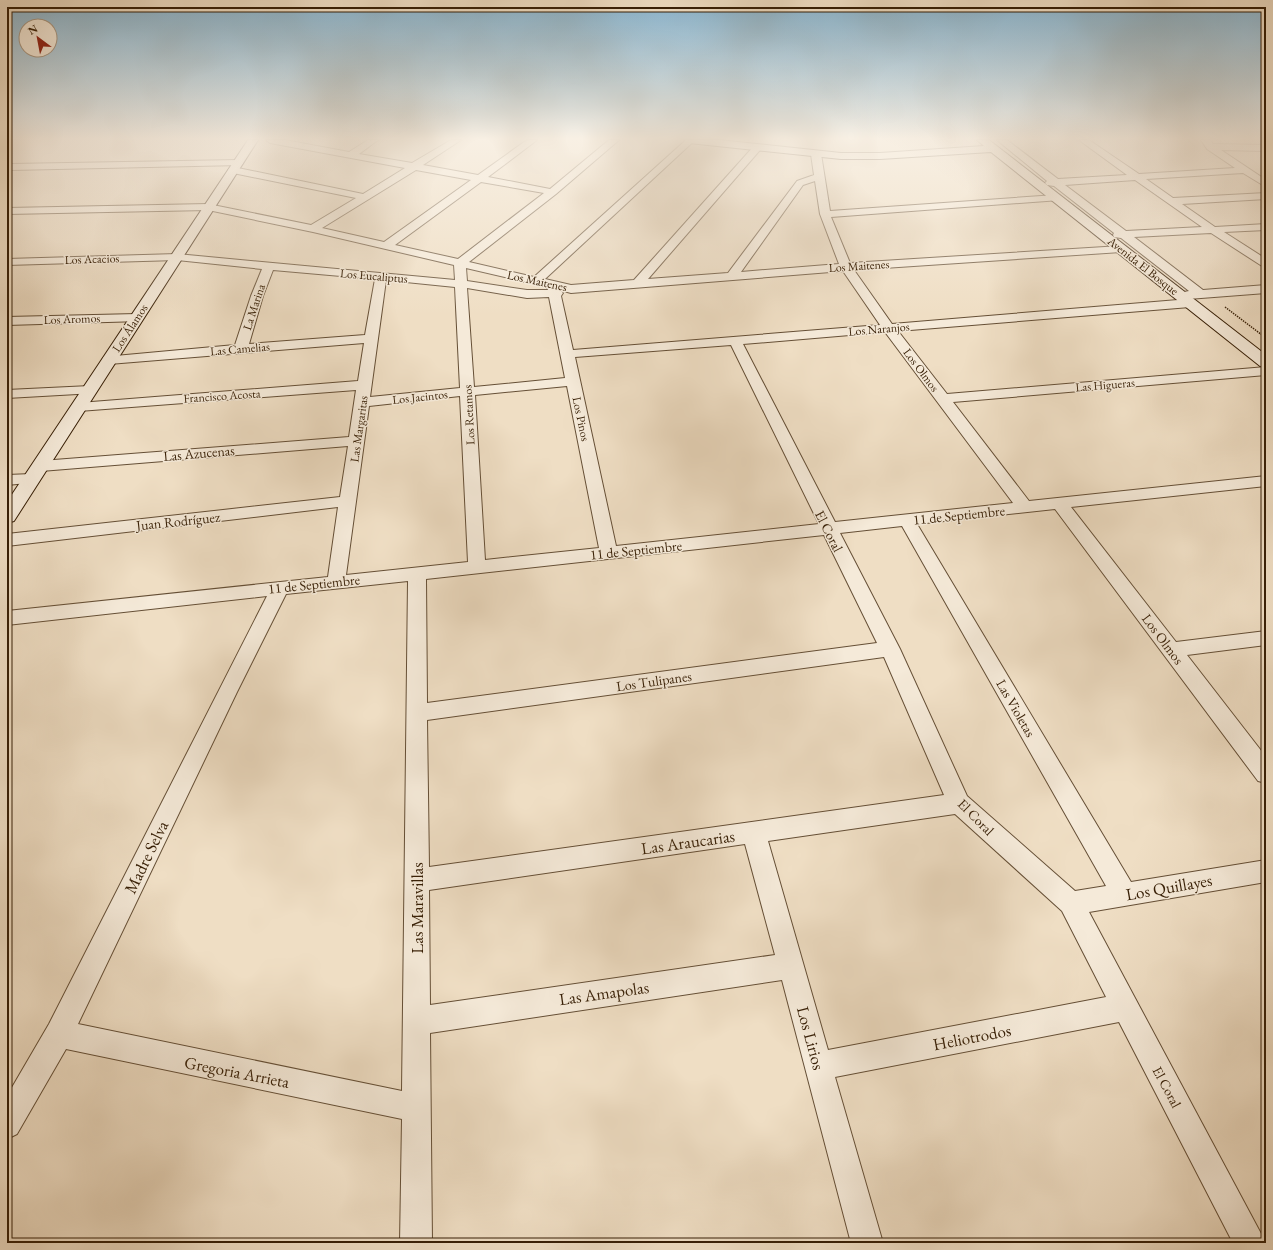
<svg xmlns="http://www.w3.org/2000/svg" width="1273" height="1250" font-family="'EB Garamond',serif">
<rect width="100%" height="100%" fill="#efdec4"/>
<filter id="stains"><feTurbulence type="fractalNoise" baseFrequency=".005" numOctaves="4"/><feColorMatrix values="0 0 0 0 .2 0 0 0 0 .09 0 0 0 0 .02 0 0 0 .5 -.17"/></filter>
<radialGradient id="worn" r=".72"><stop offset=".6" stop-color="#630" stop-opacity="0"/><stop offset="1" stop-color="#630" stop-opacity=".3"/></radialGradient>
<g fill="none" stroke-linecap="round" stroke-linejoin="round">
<defs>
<path id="street" d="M 266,140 L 285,140 L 349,152 L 368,140 L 378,140 L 359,154 L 412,163 L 451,140 L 461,140 L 423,165 L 478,175 L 527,140 L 537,140 L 488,177 L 550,189 L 609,140 L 619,140 L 556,194 L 469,262 L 534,277 L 686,140 L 695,140 L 545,279 L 571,285 L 634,280 L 754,146 L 757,145 L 762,148 L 760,150 L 648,279 L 728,273 L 797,181 L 814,175 L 811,154 L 816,151 L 821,154 L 830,211 L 1056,195 L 1060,196 L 1061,198 L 1060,200 L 831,217 L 850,263 L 1121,246 L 1127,249 L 1121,252 L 854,270 L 892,324 L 1190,299 L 1194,300 L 1196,303 L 1194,306 L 1190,307 L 898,331 L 947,394 L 1266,367 L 1266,375 L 953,402 L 1029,501 L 1266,476 L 1266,486 L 1071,507 L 1176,642 L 1266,631 L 1266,645 L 1187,655 L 1266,757 L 1266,783 L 1258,781 L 1055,509 L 917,524 L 1131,882 L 1266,860 L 1266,882 L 1089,912 L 1266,1243 L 1233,1243 L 1119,1022 L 835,1077 L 883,1243 L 851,1243 L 782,980 L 430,1033 L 432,1243 L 400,1243 L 402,1119 L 66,1049 L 17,1134 L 7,1139 L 7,1096 L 49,1024 L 267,596 L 7,625 L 7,611 L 328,577 L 338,507 L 7,546 L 7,534 L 340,497 L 348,446 L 41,471 L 35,469 L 33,466 L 35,463 L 41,461 L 349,437 L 356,390 L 79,411 L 74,410 L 72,407 L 74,404 L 79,403 L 358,381 L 364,343 L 109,364 L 104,363 L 102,360 L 104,357 L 235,345 L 251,296 L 262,269 L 177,260 L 7,265 L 7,259 L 177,254 L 455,280 L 454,265 L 313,232 L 208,210 L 7,214 L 7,208 L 208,204 L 311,225 L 356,198 L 233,173 L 228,170 L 233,167 L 363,194 L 405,168 L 270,143 ZM 416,170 L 471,180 L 384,242 L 322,228 ZM 815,181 L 820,214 L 839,264 L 741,272 L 803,185 ZM 481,182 L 544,193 L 458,259 L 395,245 ZM 466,268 L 547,287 L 548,290 L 527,290 L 467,281 ZM 273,270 L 375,279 L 365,335 L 249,344 L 263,296 ZM 843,271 L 880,325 L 573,350 L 561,296 L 563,293 L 560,290 L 571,293 ZM 386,280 L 455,287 L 460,388 L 370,397 ZM 467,288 L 527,298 L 549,297 L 565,378 L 474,387 ZM 885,332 L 1013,503 L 835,522 L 743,344 ZM 731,345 L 819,524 L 616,546 L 575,357 ZM 567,386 L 599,548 L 485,560 L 475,395 ZM 460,396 L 468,562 L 346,575 L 369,406 ZM 902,526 L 1106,886 L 1075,891 L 967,796 L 900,649 L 840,533 ZM 824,535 L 877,643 L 427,703 L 426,579 ZM 408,581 L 402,1091 L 78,1024 L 237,692 L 286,594 ZM 884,657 L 944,795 L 429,867 L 427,720 ZM 955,814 L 1062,911 L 1106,997 L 828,1050 L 768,841 ZM 745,844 L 775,955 L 430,1005 L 429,890 Z
M 997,140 L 1007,140 L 1058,179 L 1127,175 L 1079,140 L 1089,140 L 1139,174 L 1235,168 L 1207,149 L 1201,140 L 1210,140 L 1213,144 L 1266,145 L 1266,151 L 1221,150 L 1266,180 L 1266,187 L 1243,173 L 1146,179 L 1173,198 L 1266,193 L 1266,199 L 1182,204 L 1215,227 L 1266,224 L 1266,230 L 1224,232 L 1266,259 L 1266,267 L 1262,266 L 1211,233 L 1134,237 L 1203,290 L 1266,285 L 1266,293 L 1188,299 L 1184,298 L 1182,295 L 1184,292 L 1189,291 L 1121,238 L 1114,237 L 1113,235 L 1114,233 L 1054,186 L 1047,185 L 1045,183 L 1047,181 ZM 1135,180 L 1202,227 L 1126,231 L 1065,185 Z
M 238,160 L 243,163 L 241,165 L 11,170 L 7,168 L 8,165 L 11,164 Z
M 137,314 L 141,315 L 143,318 L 141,321 L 7,325 L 7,317 Z
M 90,386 L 95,387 L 97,390 L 95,393 L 7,398 L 7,390 Z
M 32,474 L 38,476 L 40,479 L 38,482 L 7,485 L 7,475 Z"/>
<path id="secondary" d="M 248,140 L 258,140 L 14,521 L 7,523 L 7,502 Z
M 684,140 L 719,140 L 841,153 L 880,153 L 984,146 L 977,140 L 989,140 L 1266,355 L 1266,368 L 1260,366 L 991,152 L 880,159 L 841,159 L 689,143 Z"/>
</defs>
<use href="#street" stroke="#654f36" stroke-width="2"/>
<use href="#secondary" stroke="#371f06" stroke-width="2"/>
<path stroke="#371f06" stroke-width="1.5" stroke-dasharray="1.5 1" stroke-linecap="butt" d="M 1225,307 L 1266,338"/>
<use href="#street" fill="#f5ead9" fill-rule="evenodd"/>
<use href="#secondary" fill="#f5ead9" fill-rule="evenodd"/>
</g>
<linearGradient id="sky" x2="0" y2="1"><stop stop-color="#89b7d3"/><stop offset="0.44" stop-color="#f8f0e4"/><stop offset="1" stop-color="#f8f0e4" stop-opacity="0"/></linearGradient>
<rect width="1273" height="315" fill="url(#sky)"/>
<g text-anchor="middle" stroke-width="3" stroke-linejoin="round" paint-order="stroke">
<g font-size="12" fill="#371f06" stroke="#f5ead9">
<text transform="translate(92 259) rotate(-2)" y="4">Los Acacios</text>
<text transform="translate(859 266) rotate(-4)" y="4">Los Maitenes</text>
<text transform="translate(1143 266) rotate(38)" y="4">Avenida El Bosque</text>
<text transform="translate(374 276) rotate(5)" y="4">Los Eucaliptus</text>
<text transform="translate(537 281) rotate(12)" y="4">Los Maitenes</text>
<text transform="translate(254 307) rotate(-72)" y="4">La Marina</text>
<text transform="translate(72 319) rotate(-2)" y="4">Los Aromos</text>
<text transform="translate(130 328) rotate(-57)" y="4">Los Álamos</text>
<text transform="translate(879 329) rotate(-5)" y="4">Los Naranjos</text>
<text transform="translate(240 349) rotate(-5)" y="4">Las Camelias</text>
<text transform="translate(921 370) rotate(53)" y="4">Los Olmos</text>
<text transform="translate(1105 385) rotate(-5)" y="4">Las Higueras</text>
<text transform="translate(222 396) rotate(-4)" y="4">Francisco Acosta</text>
<text transform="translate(420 397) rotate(-6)" y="4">Los Jacintos</text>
<text transform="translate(469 415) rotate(-93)" y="4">Los Retamos</text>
<text transform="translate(581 419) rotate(78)" y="4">Los Pinos</text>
<text transform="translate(359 429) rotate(-82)" y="4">Las Margaritas</text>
</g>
<g font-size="14" fill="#371f06" stroke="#f5ead9">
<text transform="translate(199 453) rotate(-5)" y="5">Las Azucenas</text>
<text transform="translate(959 515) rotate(-6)" y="5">11 de Septiembre</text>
<text transform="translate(178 521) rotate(-6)" y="5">Juan Rodríguez</text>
<text transform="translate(829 531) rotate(63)" y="5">El Coral</text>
<text transform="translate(636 550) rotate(-6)" y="5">11 de Septiembre</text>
<text transform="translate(314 584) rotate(-6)" y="5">11 de Septiembre</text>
<text transform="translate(1163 639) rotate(53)" y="5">Los Olmos</text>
<text transform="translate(654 681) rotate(-8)" y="5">Los Tulipanes</text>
<text transform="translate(1016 708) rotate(60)" y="5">Las Violetas</text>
<text transform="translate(976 817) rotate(45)" y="5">El Coral</text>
<text transform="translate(1167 1087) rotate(62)" y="5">El Coral</text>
</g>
<g font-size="17" fill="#371f06" stroke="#f5ead9">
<text transform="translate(688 842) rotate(-8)" y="6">Las Araucarias</text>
<text transform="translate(146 857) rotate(-64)" y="6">Madre Selva</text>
<text transform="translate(1169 887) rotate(-10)" y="6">Los Quillayes</text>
<text transform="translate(417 908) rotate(-90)" y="6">Las Maravillas</text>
<text transform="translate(604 993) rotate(-8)" y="6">Las Amapolas</text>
<text transform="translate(972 1037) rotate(-11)" y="6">Heliotrodos</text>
<text transform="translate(811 1038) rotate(75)" y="6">Los Lirios</text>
<text transform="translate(237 1072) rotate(11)" y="6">Gregoria Arrieta</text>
</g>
</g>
<rect width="1273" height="1250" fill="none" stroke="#efdec4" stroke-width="24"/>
<rect x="8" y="8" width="1257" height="1234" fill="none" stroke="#371f06" stroke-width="2"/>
<rect x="12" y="12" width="1249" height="1226" fill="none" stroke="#371f06"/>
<g transform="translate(38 38) rotate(328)"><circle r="19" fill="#f5ead9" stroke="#a99985"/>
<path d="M0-3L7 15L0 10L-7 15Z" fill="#8f2418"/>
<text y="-6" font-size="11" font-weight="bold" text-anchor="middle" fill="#371f06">N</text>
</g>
<rect width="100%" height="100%" filter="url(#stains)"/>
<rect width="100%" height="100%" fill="url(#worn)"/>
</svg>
